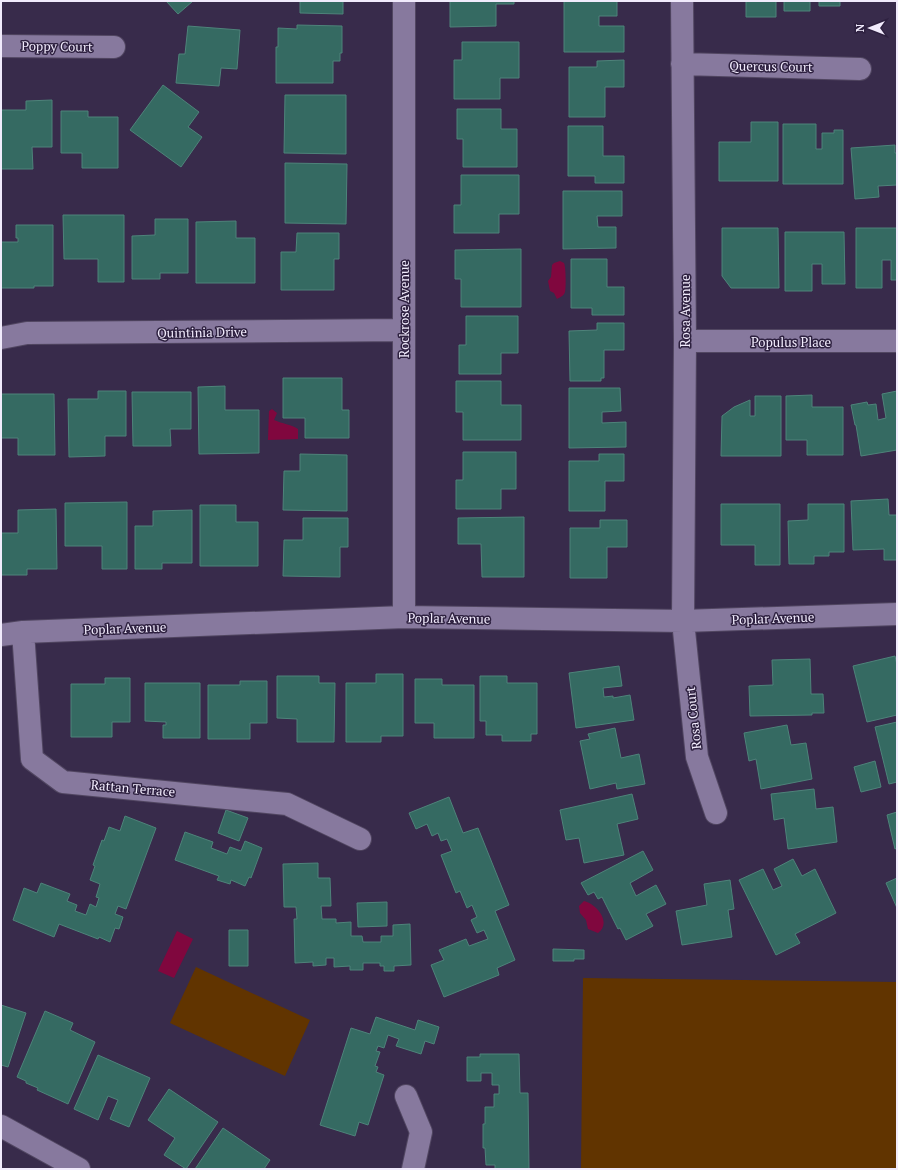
<svg xmlns="http://www.w3.org/2000/svg" width="898" height="1170" font-family="'PT Serif',serif">
<rect width="100%" height="100%" fill="#382b4b"/>
<path fill="#613400" d="M 196,967 L 310,1020 L 285,1076 L 170,1023 Z
M 583,978 L 897,982 L 897,1169 L 581,1169 Z"/>
<path fill="#80073e" d="M 560,261 L 564,263 C 566,267 566,288 565,292 C 564,296 560,297 557,299 L 554,293 L 550,291 L 548,281 L 551,277 L 552,265 L 554,263 Z
M 272,409 L 277,413 L 274,420 C 283,424 290,424 298,429 L 298,439 L 268,440 L 269,411 Z
M 584,901 C 597,904 612,923 598,933 L 588,929 L 586,920 L 580,913 L 579,906 Z
M 177,931 L 193,939 L 174,978 L 158,971 Z"/>
<path fill="#356a62" stroke="#4e837a" d="M 166,1 L 193,1 L 178,14 Z
M 300,1 L 343,1 L 343,14 L 300,13 Z
M 450,1 L 514,1 L 514,4 L 496,4 L 496,26 L 450,27 Z
M 564,1 L 617,1 L 617,16 L 599,16 L 599,26 L 624,26 L 624,52 L 564,52 Z
M 746,1 L 776,1 L 776,17 L 746,17 Z
M 784,1 L 810,1 L 810,11 L 784,11 Z
M 819,1 L 840,1 L 840,6 L 819,6 Z
M 297,25 L 342,26 L 342,53 L 340,53 L 340,61 L 333,61 L 333,83 L 276,83 L 276,47 L 278,47 L 278,28 L 297,29 Z
M 188,26 L 240,30 L 237,69 L 221,68 L 219,86 L 176,83 L 179,54 L 185,54 Z
M 462,42 L 519,42 L 519,78 L 500,78 L 500,99 L 454,99 L 454,60 L 462,60 Z
M 624,60 L 624,87 L 605,87 L 605,117 L 569,117 L 569,67 L 597,67 L 597,61 Z
M 163,85 L 199,112 L 188,127 L 202,137 L 181,167 L 130,130 Z
M 285,95 L 346,95 L 346,154 L 284,153 Z
M 52,100 L 52,147 L 32,147 L 33,169 L 1,169 L 1,110 L 26,110 L 26,101 Z
M 457,109 L 501,109 L 501,129 L 517,129 L 517,167 L 463,167 L 463,139 L 457,139 Z
M 61,111 L 88,111 L 88,117 L 118,117 L 118,168 L 82,168 L 82,153 L 61,153 Z
M 751,122 L 778,122 L 778,181 L 719,181 L 719,142 L 751,142 Z
M 783,124 L 816,124 L 816,149 L 822,149 L 822,133 L 834,133 L 834,130 L 843,130 L 843,184 L 783,184 Z
M 568,126 L 603,126 L 603,156 L 624,156 L 624,183 L 595,183 L 595,176 L 568,176 Z
M 895,145 L 895,153 L 897,153 L 897,185 L 878,186 L 879,197 L 855,199 L 851,148 Z
M 285,163 L 347,164 L 346,224 L 285,223 Z
M 461,175 L 519,175 L 519,214 L 499,214 L 499,233 L 454,233 L 454,205 L 461,205 Z
M 563,191 L 622,191 L 622,216 L 597,216 L 598,227 L 616,227 L 616,248 L 563,249 Z
M 63,215 L 124,215 L 124,282 L 98,282 L 98,259 L 64,259 Z
M 155,219 L 188,219 L 188,273 L 160,273 L 160,279 L 132,279 L 132,236 L 155,235 Z
M 236,221 L 236,238 L 255,238 L 255,283 L 196,283 L 196,222 Z
M 16,225 L 53,225 L 53,286 L 34,286 L 34,288 L 1,288 L 1,242 L 18,242 L 18,238 L 16,238 Z
M 722,228 L 778,228 L 779,288 L 731,288 L 722,276 Z
M 856,228 L 897,228 L 897,280 L 891,280 L 891,260 L 882,260 L 882,288 L 856,288 Z
M 785,232 L 844,232 L 845,284 L 822,284 L 822,264 L 812,264 L 812,291 L 785,291 Z
M 297,233 L 339,233 L 339,259 L 334,259 L 334,290 L 281,290 L 281,252 L 296,252 Z
M 521,249 L 521,307 L 461,307 L 461,279 L 455,279 L 455,250 Z
M 571,259 L 607,259 L 607,287 L 624,287 L 624,315 L 592,315 L 592,308 L 571,308 Z
M 466,316 L 518,316 L 518,353 L 501,353 L 501,374 L 459,374 L 459,345 L 466,345 Z
M 597,323 L 624,323 L 624,350 L 604,350 L 604,378 L 601,378 L 601,381 L 570,381 L 569,331 L 597,330 Z
M 283,378 L 342,378 L 342,410 L 349,410 L 349,438 L 305,438 L 305,418 L 283,418 Z
M 456,381 L 501,381 L 501,405 L 521,405 L 521,440 L 463,440 L 463,412 L 456,412 Z
M 225,386 L 225,410 L 259,410 L 259,453 L 199,454 L 198,387 Z
M 569,388 L 620,388 L 621,411 L 602,412 L 602,423 L 626,422 L 626,447 L 569,448 Z
M 98,391 L 126,391 L 126,436 L 105,436 L 105,456 L 69,457 L 68,399 L 98,399 Z
M 897,391 L 897,450 L 861,456 L 856,425 L 855,425 L 851,405 L 867,402 L 868,405 L 876,404 L 878,420 L 886,418 L 882,394 Z
M 132,392 L 191,392 L 191,429 L 170,429 L 171,446 L 133,446 Z
M 1,394 L 54,394 L 55,455 L 18,455 L 18,438 L 1,438 Z
M 812,395 L 812,407 L 843,407 L 843,455 L 807,455 L 807,440 L 786,440 L 786,396 Z
M 755,396 L 781,396 L 781,456 L 721,456 L 722,416 L 734,407 L 750,400 L 750,416 L 755,416 Z
M 463,452 L 516,452 L 516,489 L 501,489 L 501,509 L 456,509 L 456,480 L 463,480 Z
M 300,454 L 347,455 L 347,511 L 283,510 L 284,471 L 300,471 Z
M 599,454 L 624,454 L 624,481 L 605,481 L 605,511 L 569,511 L 569,461 L 599,461 Z
M 888,499 L 889,515 L 897,515 L 897,560 L 884,560 L 884,549 L 853,550 L 851,501 Z
M 127,502 L 127,569 L 102,569 L 102,546 L 65,546 L 65,503 Z
M 721,504 L 780,504 L 780,565 L 755,565 L 755,545 L 721,545 Z
M 808,504 L 844,504 L 844,552 L 829,552 L 829,556 L 814,556 L 814,564 L 789,564 L 788,521 L 808,520 Z
M 200,505 L 236,505 L 236,522 L 258,522 L 258,566 L 200,566 Z
M 56,509 L 57,569 L 27,569 L 27,575 L 1,575 L 1,533 L 18,533 L 18,510 Z
M 192,510 L 192,563 L 162,563 L 162,569 L 135,569 L 135,526 L 153,526 L 153,511 Z
M 524,517 L 524,577 L 482,577 L 481,544 L 458,544 L 458,518 Z
M 303,518 L 348,518 L 348,547 L 340,547 L 340,577 L 283,576 L 284,540 L 303,540 Z
M 600,520 L 627,520 L 627,547 L 607,547 L 607,578 L 570,578 L 570,528 L 600,528 Z
M 895,656 L 897,665 L 897,715 L 867,722 L 853,666 Z
M 810,659 L 811,694 L 823,694 L 824,713 L 812,713 L 812,715 L 750,716 L 749,686 L 773,685 L 772,660 Z
M 619,666 L 622,686 L 603,688 L 604,697 L 613,696 L 613,698 L 630,695 L 634,720 L 576,728 L 569,673 Z
M 376,674 L 403,674 L 403,736 L 381,736 L 381,742 L 346,742 L 346,683 L 376,683 Z
M 277,676 L 319,676 L 319,683 L 335,683 L 334,742 L 297,742 L 297,719 L 277,718 Z
M 480,676 L 507,676 L 507,683 L 537,683 L 537,734 L 531,734 L 531,741 L 502,741 L 502,735 L 486,735 L 486,721 L 480,721 Z
M 105,678 L 130,678 L 130,722 L 112,722 L 112,737 L 71,737 L 71,684 L 105,684 Z
M 415,679 L 442,679 L 442,685 L 474,685 L 474,738 L 434,738 L 434,723 L 415,723 Z
M 240,681 L 267,681 L 267,723 L 250,723 L 250,739 L 208,739 L 208,685 L 240,685 Z
M 145,683 L 200,683 L 200,738 L 163,738 L 163,725 L 166,725 L 166,722 L 145,721 Z
M 897,722 L 897,782 L 889,784 L 875,727 Z
M 787,725 L 791,745 L 806,743 L 812,779 L 761,789 L 756,759 L 749,761 L 744,733 Z
M 615,728 L 621,758 L 639,754 L 645,784 L 617,789 L 616,783 L 590,789 L 580,741 L 590,739 L 588,734 Z
M 875,761 L 881,787 L 861,792 L 854,767 Z
M 814,789 L 816,809 L 833,807 L 837,842 L 788,849 L 784,818 L 774,820 L 771,794 Z
M 632,794 L 638,819 L 617,824 L 624,855 L 584,863 L 579,838 L 566,840 L 560,810 Z
M 449,797 L 463,833 L 478,828 L 509,905 L 495,911 L 515,960 L 497,968 L 499,975 L 444,997 L 431,965 L 444,960 L 439,950 L 466,939 L 469,946 L 488,939 L 484,930 L 477,933 L 471,920 L 477,917 L 472,905 L 467,908 L 460,891 L 456,893 L 441,855 L 452,851 L 447,839 L 441,841 L 438,833 L 432,836 L 427,824 L 416,829 L 409,813 Z
M 226,810 L 248,818 L 239,841 L 218,833 Z
M 897,812 L 897,848 L 895,849 L 887,815 Z
M 125,816 L 156,828 L 126,909 L 118,906 L 115,914 L 123,917 L 119,929 L 115,928 L 110,942 L 99,937 L 98,939 L 59,924 L 54,937 L 13,920 L 24,888 L 37,893 L 41,883 L 70,894 L 67,901 L 77,905 L 75,911 L 86,915 L 90,904 L 96,907 L 99,898 L 96,897 L 100,884 L 90,880 L 95,866 L 93,865 L 102,840 L 104,841 L 109,827 L 120,831 Z
M 185,832 L 213,842 L 211,848 L 227,854 L 230,847 L 241,851 L 245,841 L 262,848 L 251,878 L 249,877 L 245,886 L 231,880 L 230,884 L 217,880 L 219,876 L 175,860 Z
M 643,851 L 653,870 L 630,883 L 636,896 L 656,885 L 666,904 L 646,914 L 653,926 L 626,940 L 620,928 L 618,929 L 602,897 L 598,899 L 594,892 L 588,895 L 581,883 Z
M 793,859 L 802,876 L 815,869 L 836,913 L 795,934 L 800,943 L 776,955 L 739,880 L 763,869 L 773,890 L 782,886 L 774,869 Z
M 318,863 L 318,878 L 330,878 L 331,906 L 321,906 L 322,919 L 336,919 L 336,923 L 351,922 L 351,936 L 362,936 L 363,942 L 381,942 L 381,936 L 393,936 L 393,925 L 410,924 L 411,965 L 394,966 L 394,971 L 384,971 L 384,966 L 380,966 L 380,963 L 363,963 L 363,970 L 350,970 L 350,966 L 334,967 L 334,958 L 326,958 L 326,965 L 313,966 L 313,962 L 295,963 L 294,919 L 297,919 L 296,907 L 284,907 L 283,864 Z
M 897,878 L 897,908 L 886,883 Z
M 730,880 L 734,909 L 728,910 L 732,937 L 682,945 L 676,911 L 707,905 L 704,884 Z
M 387,902 L 387,926 L 358,927 L 357,903 Z
M 229,930 L 248,930 L 248,966 L 229,966 Z
M 553,949 L 584,950 L 584,959 L 574,959 L 574,961 L 553,961 Z
M 1,1005 L 26,1013 L 8,1067 L 1,1065 Z
M 45,1011 L 73,1023 L 70,1030 L 95,1042 L 68,1104 L 37,1090 L 38,1088 L 26,1083 L 26,1081 L 17,1077 Z
M 376,1017 L 415,1030 L 418,1020 L 439,1027 L 434,1044 L 425,1041 L 421,1054 L 396,1046 L 399,1039 L 388,1035 L 384,1048 L 378,1046 L 376,1051 L 380,1052 L 375,1066 L 378,1067 L 376,1072 L 384,1075 L 368,1125 L 359,1122 L 355,1136 L 320,1125 L 351,1028 L 370,1034 Z
M 480,1054 L 519,1054 L 520,1093 L 528,1093 L 529,1169 L 495,1169 L 495,1165 L 486,1165 L 485,1148 L 483,1148 L 483,1124 L 485,1124 L 485,1107 L 494,1107 L 494,1094 L 499,1094 L 499,1085 L 492,1085 L 492,1073 L 481,1073 L 481,1081 L 467,1081 L 467,1057 L 480,1057 Z
M 98,1055 L 150,1078 L 129,1127 L 110,1119 L 118,1100 L 108,1096 L 98,1120 L 74,1109 Z
M 169,1089 L 218,1122 L 186,1169 L 164,1155 L 175,1138 L 148,1120 Z
M 223,1128 L 270,1160 L 264,1169 L 195,1169 Z"/>
<g fill="none" stroke-linecap="round" stroke-linejoin="round">
<defs>
<path id="minor" d="M 404,1 L 404,617
M 682,1 L 685,341 L 683,621 L 697,757 L 716,813
M 1,46 L 114,47
M 682,64 L 860,69
M 1,338 L 27,333 L 403,330
M 685,341 L 897,341
M 23,632 L 32,759 L 63,782 L 287,804 L 360,839
M 1,635 L 23,632 L 404,617 L 683,621 L 897,614
M 406,1096 L 421,1132 L 413,1169
M 1,1126 L 79,1169"/>
</defs>
<use href="#minor" stroke="#514661" stroke-width="24"/>
<use href="#minor" stroke="#87799e" stroke-width="22"/>
</g>
<g text-anchor="middle" stroke-width="3" stroke-linejoin="round" paint-order="stroke">
<g font-size="13" fill="#f1ebfc" stroke="#2e2140">
<text transform="translate(57 46) rotate(1)" y="5">Poppy Court</text>
<text transform="translate(771 66) rotate(1)" y="5">Quercus Court</text>
<text transform="translate(404 309) rotate(-90)" y="5">Rockrose Avenue</text>
<text transform="translate(685 311) rotate(-90)" y="5">Rosa Avenue</text>
<text transform="translate(202 332) rotate(-1)" y="5">Quintinia Drive</text>
<text x="791" y="347">Populus Place</text>
<text transform="translate(449 618) rotate(1)" y="5">Poplar Avenue</text>
<text transform="translate(773 618) rotate(-2)" y="5">Poplar Avenue</text>
<text transform="translate(125 628) rotate(-2)" y="5">Poplar Avenue</text>
<text transform="translate(693 718) rotate(-96)" y="5">Rosa Court</text>
<text transform="translate(133 788) rotate(5)" y="5">Rattan Terrace</text>
</g>
</g>
<rect width="898" height="1170" fill="none" stroke="#f1ebfc" stroke-width="4"/>
<g transform="translate(870 28) rotate(270)" stroke="#2e2140" stroke-width="3" paint-order="stroke">
<path d="M0-3L7 15L0 10L-7 15Z" fill="#f1ebfc"/>
<text y="-6" font-size="11" font-weight="bold" text-anchor="middle" fill="#f1ebfc">N</text>
</g>
</svg>
